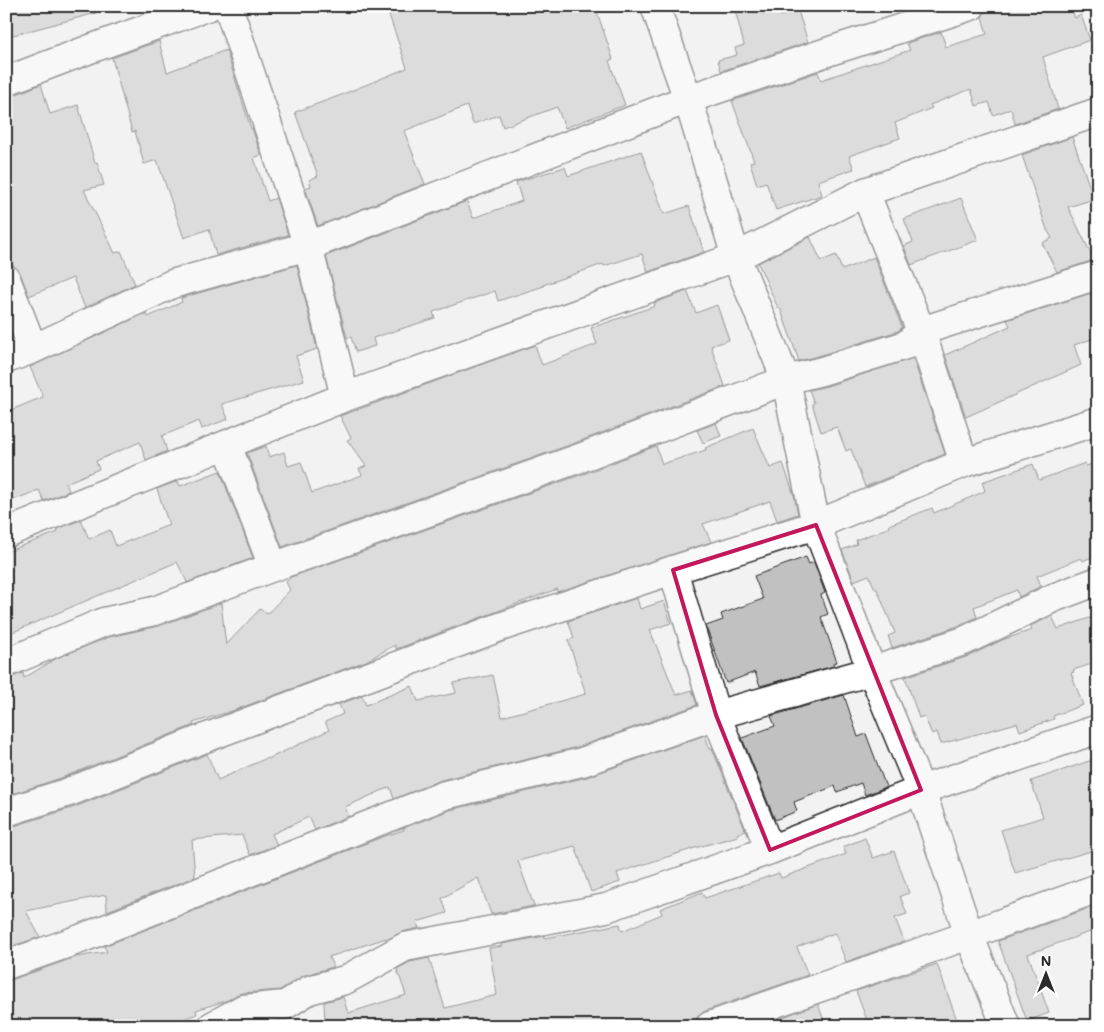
<svg xmlns="http://www.w3.org/2000/svg" width="1104" height="1032" font-family="Mali,sans-serif">
<rect width="100%" height="100%" fill="#f2f2f2"/>
<filter id="ink" filterUnits="userSpaceOnUse"><feTurbulence type="fractalNoise" baseFrequency=".02" numOctaves="2"/><feDisplacementMap in="SourceGraphic" scale="10" xChannelSelector="R" yChannelSelector="G"/><feConvolveMatrix kernelMatrix="1 2 1 2 8 2 1 2 1" color-interpolation-filters="sRGB"/></filter>
<g filter="url(#ink)">
<path fill="#c1c1c1" stroke="#2b2b2b" d="M 6,6 L 95,6 L 96,13 L 6,37 Z
M 386,6 L 595,6 L 613,59 L 609,61 L 625,105 L 565,128 L 557,107 L 503,127 L 499,115 L 473,124 L 467,106 L 404,131 L 425,184 L 318,226 L 305,188 L 311,186 L 309,180 L 318,176 L 295,112 L 336,97 L 407,68 Z
M 734,6 L 777,6 L 781,16 L 798,11 L 808,42 L 721,71 L 718,60 L 737,55 L 735,48 L 744,45 Z
M 893,6 L 919,6 L 896,14 Z
M 986,6 L 1071,6 L 1075,18 L 1081,15 L 1090,40 L 1043,57 L 1058,109 L 1015,124 L 1011,109 L 993,115 L 989,102 L 976,106 L 971,89 L 930,105 L 932,108 L 895,123 L 900,138 L 849,156 L 854,169 L 818,181 L 822,195 L 776,210 L 766,182 L 757,185 L 750,162 L 754,161 L 732,101 L 818,72 L 821,80 L 910,50 L 907,43 L 941,32 L 946,47 L 987,34 L 982,17 L 986,10 Z
M 159,41 L 167,72 L 226,50 L 251,129 L 252,128 L 261,155 L 254,158 L 268,201 L 276,198 L 288,235 L 216,255 L 209,229 L 184,238 L 157,160 L 144,164 L 135,131 L 132,132 L 112,58 Z
M 41,84 L 50,114 L 78,105 L 95,163 L 97,162 L 104,185 L 84,190 L 115,253 L 121,251 L 135,284 L 85,308 L 73,278 L 29,296 L 20,273 L 15,267 L 6,264 L 6,96 L 12,96 Z
M 1072,137 L 1094,199 L 1068,207 L 1094,260 L 1057,272 L 1042,243 L 1052,238 L 1047,230 L 1022,155 Z
M 641,151 L 664,214 L 689,206 L 704,252 L 648,272 L 642,254 L 604,266 L 603,264 L 543,285 L 544,286 L 498,301 L 495,291 L 433,312 L 435,318 L 373,338 L 375,346 L 356,352 L 351,337 L 347,338 L 326,256 L 467,201 L 473,218 L 522,201 L 516,182 L 565,167 L 568,176 Z
M 961,198 L 978,240 L 911,265 L 904,246 L 913,242 L 904,219 Z
M 810,237 L 821,261 L 836,255 L 842,270 L 874,257 L 902,327 L 898,331 L 818,356 L 799,361 L 780,308 L 778,308 L 758,263 Z
M 297,265 L 317,349 L 296,356 L 304,380 L 222,404 L 228,419 L 202,429 L 199,421 L 162,436 L 167,451 L 146,460 L 140,442 L 96,461 L 99,469 L 66,483 L 69,491 L 44,501 L 39,490 L 6,503 L 6,412 L 43,397 L 30,367 L 146,313 L 148,317 L 182,302 L 181,298 Z
M 687,291 L 696,313 L 717,305 L 729,340 L 711,346 L 725,386 L 575,443 L 282,547 L 247,453 L 266,446 L 269,457 L 284,452 L 288,466 L 301,462 L 312,493 L 362,475 L 359,469 L 366,466 L 347,440 L 351,438 L 340,416 L 535,345 L 542,365 L 597,344 L 591,328 L 655,306 L 654,303 Z
M 1098,291 L 1098,337 L 1074,345 L 1081,365 L 966,417 L 945,355 L 1010,326 L 1007,320 Z
M 913,358 L 945,454 L 865,487 L 851,449 L 846,451 L 837,427 L 821,432 L 812,404 L 814,403 L 809,390 L 827,386 Z
M 716,423 L 721,436 L 703,443 L 697,430 Z
M 753,428 L 770,468 L 783,463 L 794,495 L 798,514 L 777,521 L 770,501 L 703,524 L 711,542 L 557,592 L 557,589 L 396,649 L 395,645 L 366,661 L 235,710 L 193,723 L 194,725 L 64,777 L 6,796 L 6,778 L 11,776 L 6,748 L 6,678 L 12,677 L 23,673 L 24,678 L 57,658 L 109,637 L 159,626 L 221,603 L 226,645 L 260,609 L 267,614 L 290,590 L 286,582 L 291,577 L 586,473 L 656,446 L 662,464 L 706,450 L 705,448 Z
M 1098,462 L 1098,554 L 1083,561 L 1081,558 L 1037,576 L 1041,586 L 1019,597 L 1017,590 L 974,607 L 977,617 L 958,626 L 892,648 L 888,636 L 895,633 L 877,589 L 875,589 L 869,575 L 854,581 L 842,550 L 857,544 L 856,540 L 890,527 L 889,525 L 932,508 L 934,513 L 985,491 L 982,482 L 1033,464 L 1039,480 L 1085,463 L 1086,466 Z
M 220,471 L 253,558 L 186,583 L 187,582 L 177,562 L 6,635 L 6,552 L 58,532 L 57,529 L 81,520 L 89,539 L 110,530 L 116,546 L 169,525 L 157,489 L 178,481 L 180,486 Z
M 806,557 L 809,564 L 814,562 L 825,593 L 821,595 L 828,614 L 821,617 L 837,662 L 833,663 L 834,666 L 760,686 L 755,672 L 726,683 L 706,626 L 723,620 L 721,614 L 763,599 L 754,576 Z
M 637,598 L 640,609 L 664,601 L 671,623 L 650,630 L 676,695 L 692,690 L 697,705 L 578,747 L 441,780 L 394,799 L 390,787 L 345,807 L 349,816 L 315,830 L 309,817 L 272,834 L 277,845 L 250,855 L 242,835 L 192,840 L 195,877 L 107,911 L 106,895 L 26,911 L 40,937 L 6,948 L 6,827 L 11,827 L 75,807 L 207,754 L 218,780 L 267,758 L 268,759 L 329,730 L 325,722 L 343,714 L 339,704 L 362,696 L 366,705 L 412,686 L 418,701 L 456,693 L 453,683 L 493,675 L 502,717 L 586,694 L 568,640 L 574,638 L 568,621 Z
M 1098,615 L 1098,662 L 1073,670 L 1074,672 L 1071,673 L 1083,705 L 1053,716 L 1054,719 L 1020,731 L 1017,723 L 941,744 L 937,732 L 932,734 L 924,716 L 919,718 L 905,677 L 969,656 L 1002,640 L 1032,630 L 1030,626 L 1052,616 L 1058,629 Z
M 844,695 L 858,737 L 866,734 L 886,787 L 865,795 L 861,783 L 837,792 L 835,786 L 794,802 L 797,811 L 775,820 L 742,738 L 775,726 L 771,716 Z
M 705,735 L 710,749 L 712,748 L 745,830 L 737,834 L 738,836 L 695,848 L 617,873 L 620,882 L 591,892 L 575,846 L 518,861 L 534,906 L 491,914 L 478,878 L 442,898 L 447,913 L 417,922 L 419,928 L 402,932 L 386,940 L 386,938 L 329,957 L 333,967 L 305,975 L 280,990 L 242,993 L 236,995 L 228,1000 L 196,1010 L 197,1014 L 164,1026 L 6,1026 L 6,980 L 11,980 L 76,957 L 107,952 L 104,946 L 382,837 L 404,830 L 403,828 L 450,810 L 587,777 Z
M 1098,758 L 1098,819 L 1092,821 L 1098,838 L 1098,849 L 1015,873 L 1001,830 L 1043,817 L 1031,781 Z
M 865,838 L 873,858 L 894,851 L 909,893 L 900,896 L 907,914 L 895,918 L 904,941 L 846,962 L 835,933 L 797,947 L 808,975 L 705,1011 L 698,1016 L 695,1023 L 695,1026 L 325,1026 L 324,1002 L 343,997 L 348,1013 L 406,995 L 397,969 L 410,962 L 429,958 L 445,1008 L 497,995 L 489,948 L 502,946 L 501,944 L 545,936 L 545,938 L 620,924 L 622,931 L 662,914 L 660,909 L 702,892 L 705,898 L 779,873 L 781,878 L 846,854 L 843,847 Z
M 1098,905 L 1098,929 L 1028,954 L 1049,1013 L 1027,1021 L 998,941 Z
M 937,964 L 959,1026 L 869,1026 L 856,991 Z
M 818,1004 L 826,1026 L 758,1026 Z"/>
<g fill="none" stroke-linecap="round" stroke-linejoin="round">
<defs>
<path id="minor" d="M 228,6 L 308,246 L 345,397
M 655,6 L 688,99 L 736,257 L 786,380 L 816,525 L 872,671 L 921,790 L 969,935 L 1006,1026
M 6,81 L 90,49 L 209,6
M 865,192 L 921,331 L 964,463
M 6,279 L 33,349
M 6,359 L 33,349 L 172,284 L 308,246 L 688,99 L 833,50 L 971,6
M 227,445 L 273,567
M 6,533 L 345,397 L 736,257 L 865,192 L 1098,112
M 673,570 L 716,715 L 770,850
M 6,663 L 104,622 L 154,611 L 273,567 L 580,458 L 786,380 L 822,371 L 906,345 L 921,331 L 1098,275
M 6,812 L 69,792 L 192,743 L 500,627 L 673,570 L 816,525 L 964,463 L 1098,421
M 6,965 L 80,939 L 445,795 L 582,762 L 716,715 L 872,671 L 964,641 L 1053,598 L 1098,581
M 212,1026 L 243,1009 L 285,1005 L 309,990 L 345,980 L 405,947 L 606,908 L 770,850 L 921,790 L 1098,729
M 710,1026 L 969,935 L 1098,888"/>
</defs>
<use href="#minor" stroke="#2b2b2b" stroke-width="31"/>
<use href="#minor" stroke="#fff" stroke-width="28"/>
</g>
</g>
<path d="M0 0H1104V1032H0ZM 816,525 L 921,790 L 770,850 L 716,715 L 673,570 Z" fill="#f2f2f2" fill-opacity=".55" fill-rule="evenodd"/>
<path fill="none" stroke="#c2185b" stroke-width="4" stroke-linejoin="round" d="M 816,525 L 921,790 L 770,850 L 716,715 L 673,570 Z"/>
<rect width="1104" height="1032" fill="none" stroke="#fff" stroke-width="25"/>
<rect x="12" y="12" width="1079" height="1007" fill="none" stroke="#2b2b2b" stroke-width="2" filter="url(#ink)"/>
<g transform="translate(1046 974)" stroke="#ffffff" stroke-width="4" paint-order="stroke">
<path d="M0-4L9 19L0 12L-9 19Z" fill="#2b2b2b"/>
<text y="-8" font-size="14" font-weight="bold" text-anchor="middle" fill="#2b2b2b">N</text>
</g>
</svg>
